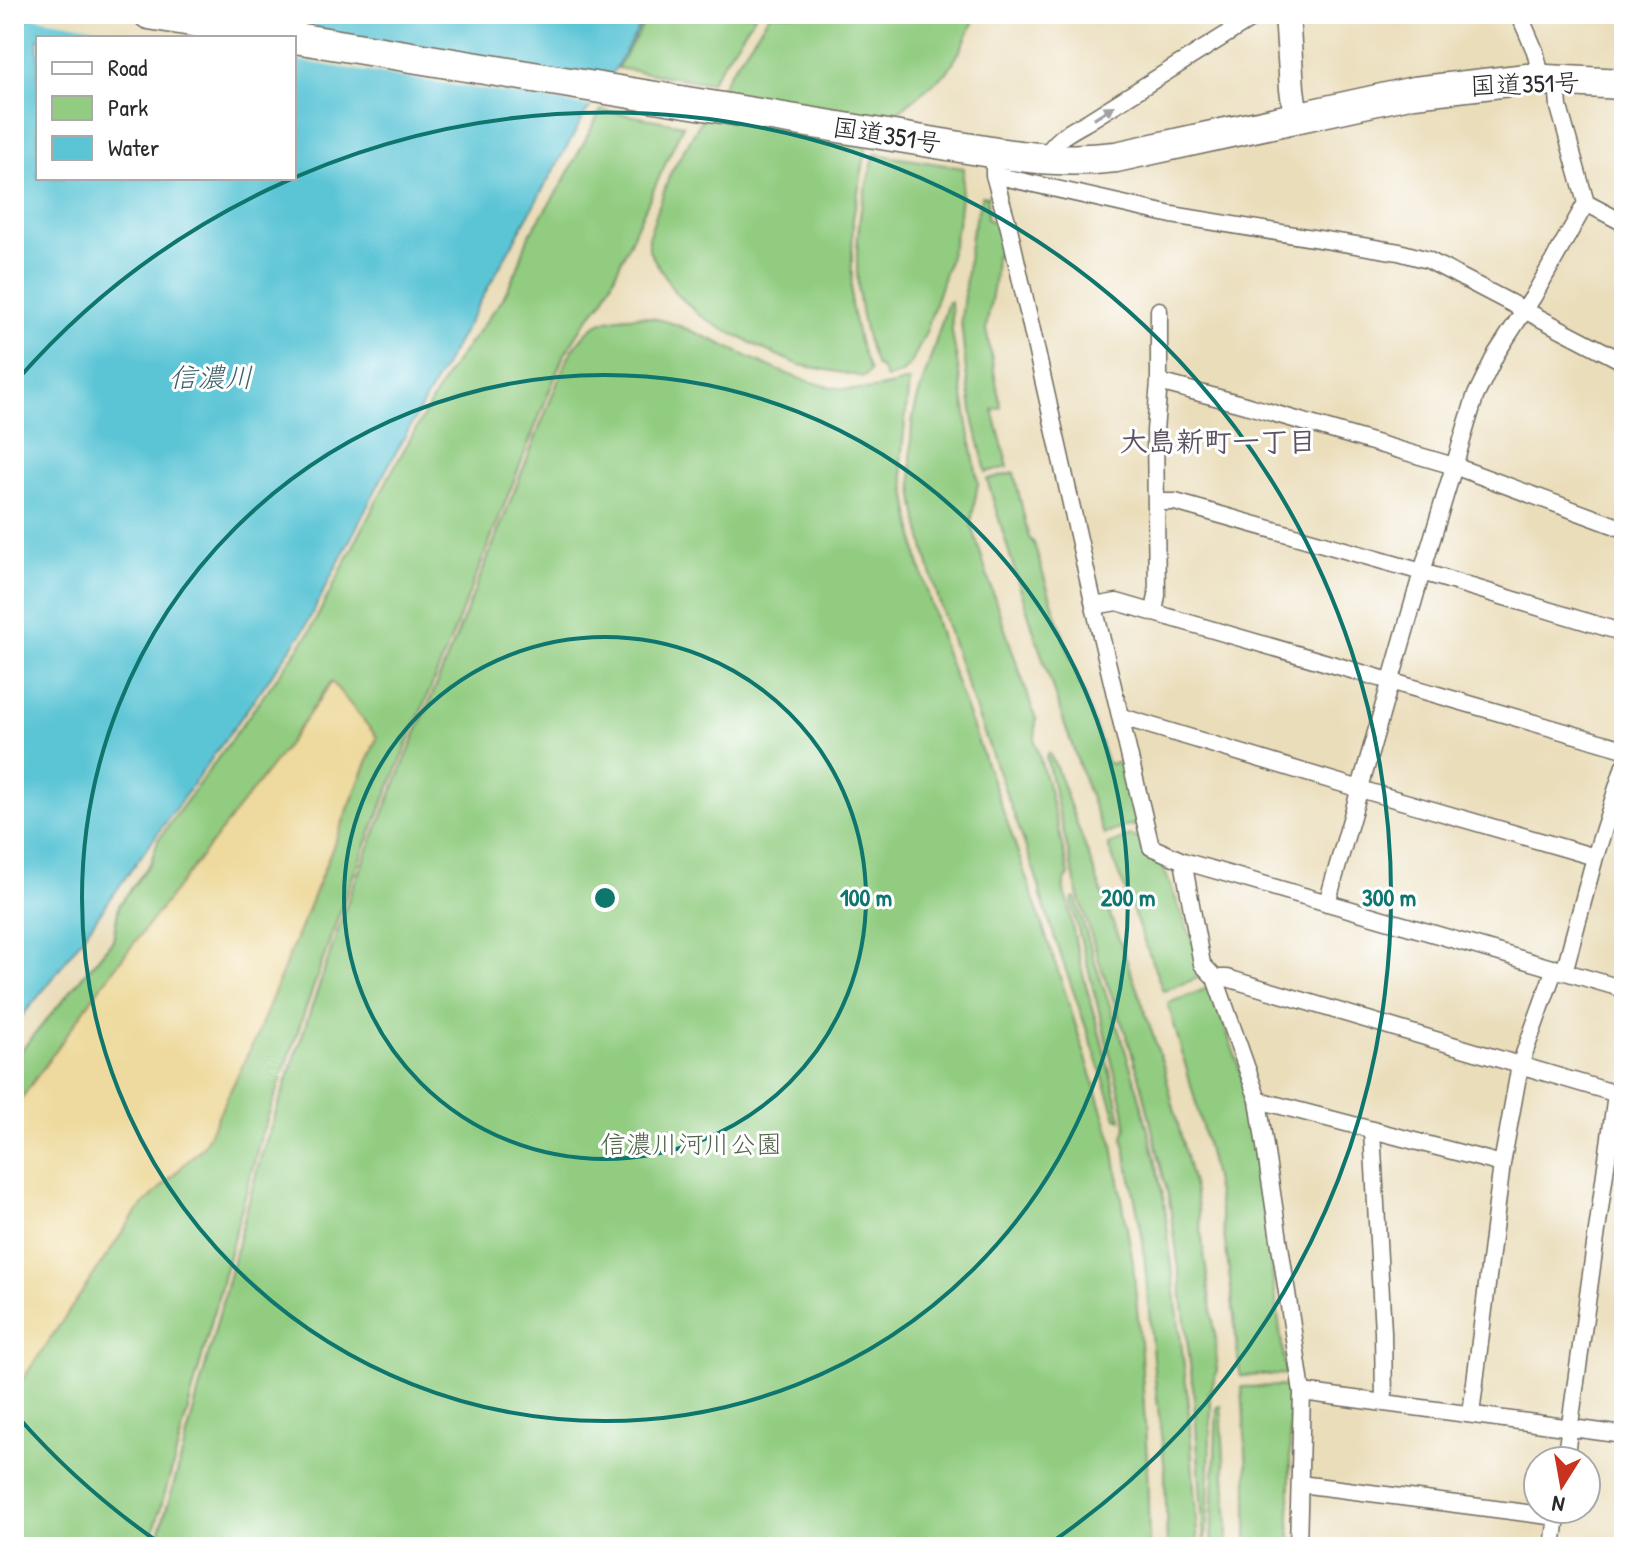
<svg xmlns="http://www.w3.org/2000/svg" width="1638" height="1561" font-family="'Patrick Hand','Klee One',sans-serif">
<rect width="100%" height="100%" fill="#fff"/>
<filter id="ink" filterUnits="userSpaceOnUse"><feTurbulence type="fractalNoise" baseFrequency=".0125" numOctaves="2"/><feDisplacementMap in="SourceGraphic" scale="16" xChannelSelector="R" yChannelSelector="G"/><feConvolveMatrix kernelMatrix="1 2 1 2 8 2 1 2 1" color-interpolation-filters="sRGB"/></filter>
<filter id="wash" filterUnits="userSpaceOnUse"><feTurbulence type="fractalNoise" baseFrequency=".006" numOctaves="4" result="noise"/><feDisplacementMap in="SourceGraphic" scale="32" xChannelSelector="R" yChannelSelector="G"/><feGaussianBlur stdDeviation="1.8" result="paint"/><feColorMatrix in="noise" values="0 0 0 0 0 0 0 0 0 0 0 0 0 0 0 0 0 1.4 0 .05"/><feComposite in="paint" operator="in"/></filter>
<g filter="url(#wash)">
<rect width="100%" height="100%" fill="#eaddba"/>
<path fill="#91cc80" stroke="#5e7c56" stroke-width="2" d="M 650,14 L 756,14 L 710,83 L 617,68 Z
M 770,14 L 977,14 L 960,51 L 947,72 L 898,112 L 867,146 L 853,218 L 851,305 L 859,342 L 870,371 L 864,377 L 800,365 L 765,350 L 717,326 L 698,314 L 674,291 L 649,251 L 649,235 L 670,174 L 727,77 Z
M 601,110 L 683,125 L 603,301 L 585,322 L 563,357 L 451,639 L 350,883 L 261,1136 L 172,1469 L 149,1547 L 14,1547 L 14,1392 L 137,1211 L 204,1145 L 257,1035 L 377,738 L 331,682 L 280,755 L 110,974 L 14,1109 L 14,1059 L 113,940 L 119,905 L 151,862 L 158,840 L 308,635 L 392,471 L 449,371 L 503,298 L 517,270 L 529,235 L 562,184 Z
M 875,154 L 964,168 L 958,224 L 948,263 L 926,332 L 912,362 L 901,374 L 886,378 L 881,368 L 876,366 C 857,316 853,262 861,210 C 864,191 870,173 875,154 Z
M 982,196 L 988,196 L 987,220 L 1000,222 L 1003,252 L 996,255 L 994,284 L 986,329 L 1001,408 L 993,410 L 1008,467 L 986,472 L 974,422 L 966,371 L 961,320 L 971,236 Z
M 948,302 L 951,302 L 952,332 L 978,483 L 971,523 L 997,606 L 1036,719 L 1035,742 L 1049,790 L 1069,875 C 1062,883 1062,891 1068,900 C 1078,975 1107,1046 1121,1120 L 1116,1118 C 1093,1042 1064,969 1040,893 L 1040,888 C 1009,797 973,709 944,617 C 925,555 906,492 912,425 C 914,405 922,386 928,366 C 935,345 941,324 948,302 Z
M 641,316 C 651,318 661,319 671,323 C 732,344 789,386 855,390 C 874,391 892,385 909,381 L 901,462 L 918,559 L 942,643 L 1009,827 L 1066,995 L 1112,1140 L 1133,1263 L 1141,1354 L 1147,1459 L 1149,1547 L 155,1547 L 178,1470 L 260,1159 L 353,886 L 455,640 L 567,359 C 590,322 598,319 641,316 Z
M 1014,473 L 1029,538 L 1034,543 C 1055,618 1083,691 1108,764 L 1124,762 L 1142,828 L 1129,825 L 1104,835 C 1061,718 1022,599 987,479 Z
M 1049,753 L 1056,767 L 1140,997 L 1164,1068 L 1197,1201 L 1215,1335 L 1217,1372 L 1209,1393 L 1211,1406 L 1207,1531 L 1204,1541 L 1194,1397 L 1176,1246 L 1169,1200 L 1142,1086 L 1127,1037 L 1099,961 L 1076,886 L 1046,756 Z
M 1130,836 L 1142,839 L 1147,853 L 1161,862 L 1206,975 L 1163,991 L 1108,845 Z
M 1073,898 L 1076,898 L 1078,906 L 1095,963 L 1122,1040 L 1137,1088 L 1154,1154 L 1164,1201 L 1188,1399 L 1198,1547 L 1167,1547 L 1165,1471 L 1154,1370 L 1143,1240 L 1123,1138 L 1126,1127 L 1124,1109 L 1072,905 Z
M 1211,987 L 1237,1061 L 1249,1103 L 1286,1374 L 1240,1376 C 1234,1317 1229,1258 1218,1199 C 1206,1133 1186,1068 1168,1003 Z
M 1286,1386 L 1290,1428 L 1290,1547 L 1247,1547 L 1247,1468 L 1242,1387 Z
M 1221,1406 L 1228,1527 L 1227,1547 L 1211,1547 L 1217,1407 Z"/>
<path fill="#eeda9e" stroke="#8c8264" stroke-width="2" d="M 332,682 L 377,737 L 257,1035 L 204,1145 L 137,1211 L 14,1392 L 14,1109 L 110,974 L 280,755 Z"/>
<path fill="#5bc5d5" stroke="#437880" stroke-width="2" fill-rule="evenodd" d="M 14,14 L 647,14 L 602,91 L 585,114 L 386,470 L 302,633 L 51,981 L 14,1026 ZM 38,38 L 294,38 L 294,178 L 38,178 Z"/>
<path fill="#eaddba" d="M 14,14 L 222,14 L 605,93 L 595,107 L 294,60 L 294,38 L 158,38 Z"/>
</g>
<g filter="url(#ink)">
<g fill="none" stroke-linecap="round" stroke-linejoin="round">
<defs>
<path id="street" d="M 1519,14 L 1535,51 L 1542,80
M 1044,159 C 1055,139 1067,133 1087,122 L 1259,14
M 994,166 L 994,175 L 1172,215 L 1399,252 L 1428,260 L 1624,362
M 994,175 L 1009,228 L 1094,606 L 1151,847 L 1183,861 L 1624,989
M 1586,203 L 1624,223
M 1159,382 L 1249,406 L 1454,466 L 1624,529
M 1157,502 L 1175,502 L 1422,572 L 1624,633
M 1094,606 L 1117,602 L 1624,749
M 1154,612 L 1157,595 L 1155,431 L 1159,382 L 1159,310
M 1122,717 L 1360,789 L 1595,857
M 1183,861 L 1202,964 L 1215,978 L 1258,1100 L 1302,1392 L 1298,1547
M 1327,903 L 1422,572 L 1475,397 L 1496,354 L 1533,297 L 1586,203 L 1559,107 L 1557,80
M 1564,972 L 1595,857 L 1624,766
M 1215,978 L 1227,978 L 1624,1096
M 1258,1100 L 1502,1164
M 1372,1131 L 1383,1332 L 1384,1403
M 1302,1392 L 1624,1435
M 1471,1414 L 1502,1164 L 1520,1065 L 1555,968
M 1565,1461 L 1616,1094
M 1300,1484 L 1557,1517
M 1553,1547 L 1558,1509"/>
<path id="secondary" d="M 1287,14 L 1292,89 L 1296,117"/>
<path id="highway" d="M 149,14 L 997,153 C 1039,159 1073,162 1116,157 L 1414,92 L 1527,79 L 1624,84"/>
</defs>
<use href="#street" stroke="#6e695d" stroke-width="19"/>
<use href="#secondary" stroke="#6e695d" stroke-width="27"/>
<use href="#highway" stroke="#6e695d" stroke-width="33"/>
<use href="#street" stroke="#fff" stroke-width="16"/>
<use href="#secondary" stroke="#fff" stroke-width="24"/>
<use href="#highway" stroke="#fff" stroke-width="30"/>
</g>
<defs><path id="oneway-solid" d="M-6-.8H1V-3.2L6.5 0L1 3.2V.8H-6Z" transform="scale(2)"/></defs>
<use fill="#a0a0a0" href="#oneway-solid" transform="translate(1104 112) rotate(-32)"/>
</g>
<g fill="none" stroke="#0f766e" stroke-width="4">
<circle cx="605" cy="898" r="261"/>
<circle cx="605" cy="898" r="523"/>
<path d="M161 1544A784 784 0 0 1 18 1417M18 379A784 784 0 1 1 1049 1544"/>
</g>
<g text-anchor="middle" stroke-width="6" stroke-linejoin="round" paint-order="stroke">
<g font-size="26" fill="#2b2b2b" stroke="#fff">
<text transform="translate(1525 84) rotate(-2)" y="9">国道351号</text>
<text transform="translate(887 135) rotate(9)" y="9">国道351号</text>
</g>
<g font-size="26" fill="#4f6349" stroke="#fff">
<text x="691" y="1153">信濃川河川公園</text>
</g>
<g font-size="28" font-style="italic" fill="#3c6166" stroke="#fff">
<text x="211" y="387">信濃川</text>
</g>
<g font-size="28" font-weight="bold" fill="#5c5261" stroke="#fff">
<text x="1218" y="451">大島新町一丁目</text>
</g>
</g>
<circle cx="605" cy="898" r="12" fill="#0f766e" stroke="#fff" stroke-width="4"/>
<g font-size="24" text-anchor="middle" font-weight="bold" fill="#0f766e" stroke="#fff" stroke-width="6" stroke-linejoin="round" paint-order="stroke">
<text x="866" y="906">100 m</text>
<text x="1128" y="906">200 m</text>
<text x="1389" y="906">300 m</text>
</g>
<rect width="1638" height="1561" fill="none" stroke="#fff" stroke-width="48"/>
<rect x="36" y="36" width="260" height="144" fill="#ffffff" stroke="#aaaaaa" stroke-width="2"/>
<rect x="52" y="62" width="40" height="12" fill="#ffffff" stroke="#aaaaaa" stroke-width="2"/>
<text x="108" y="76" font-size="24" fill="#2b2b2b">Road</text>
<rect x="52" y="96" width="40" height="24" fill="#91cc80" stroke="#aaaaaa" stroke-width="2"/>
<text x="108" y="116" font-size="24" fill="#2b2b2b">Park</text>
<rect x="52" y="136" width="40" height="24" fill="#5bc5d5" stroke="#aaaaaa" stroke-width="2"/>
<text x="108" y="156" font-size="24" fill="#2b2b2b">Water</text>
<g transform="translate(1562 1485) rotate(191)"><circle r="38" fill="#ffffff" stroke="#aaaaaa" stroke-width="2"/>
<path d="M0-6L14 30L0 20L-14 30Z" fill="#c8321e"/>
<text y="-12" font-size="22" font-weight="bold" text-anchor="middle" fill="#2b2b2b">N</text>
</g>
</svg>
